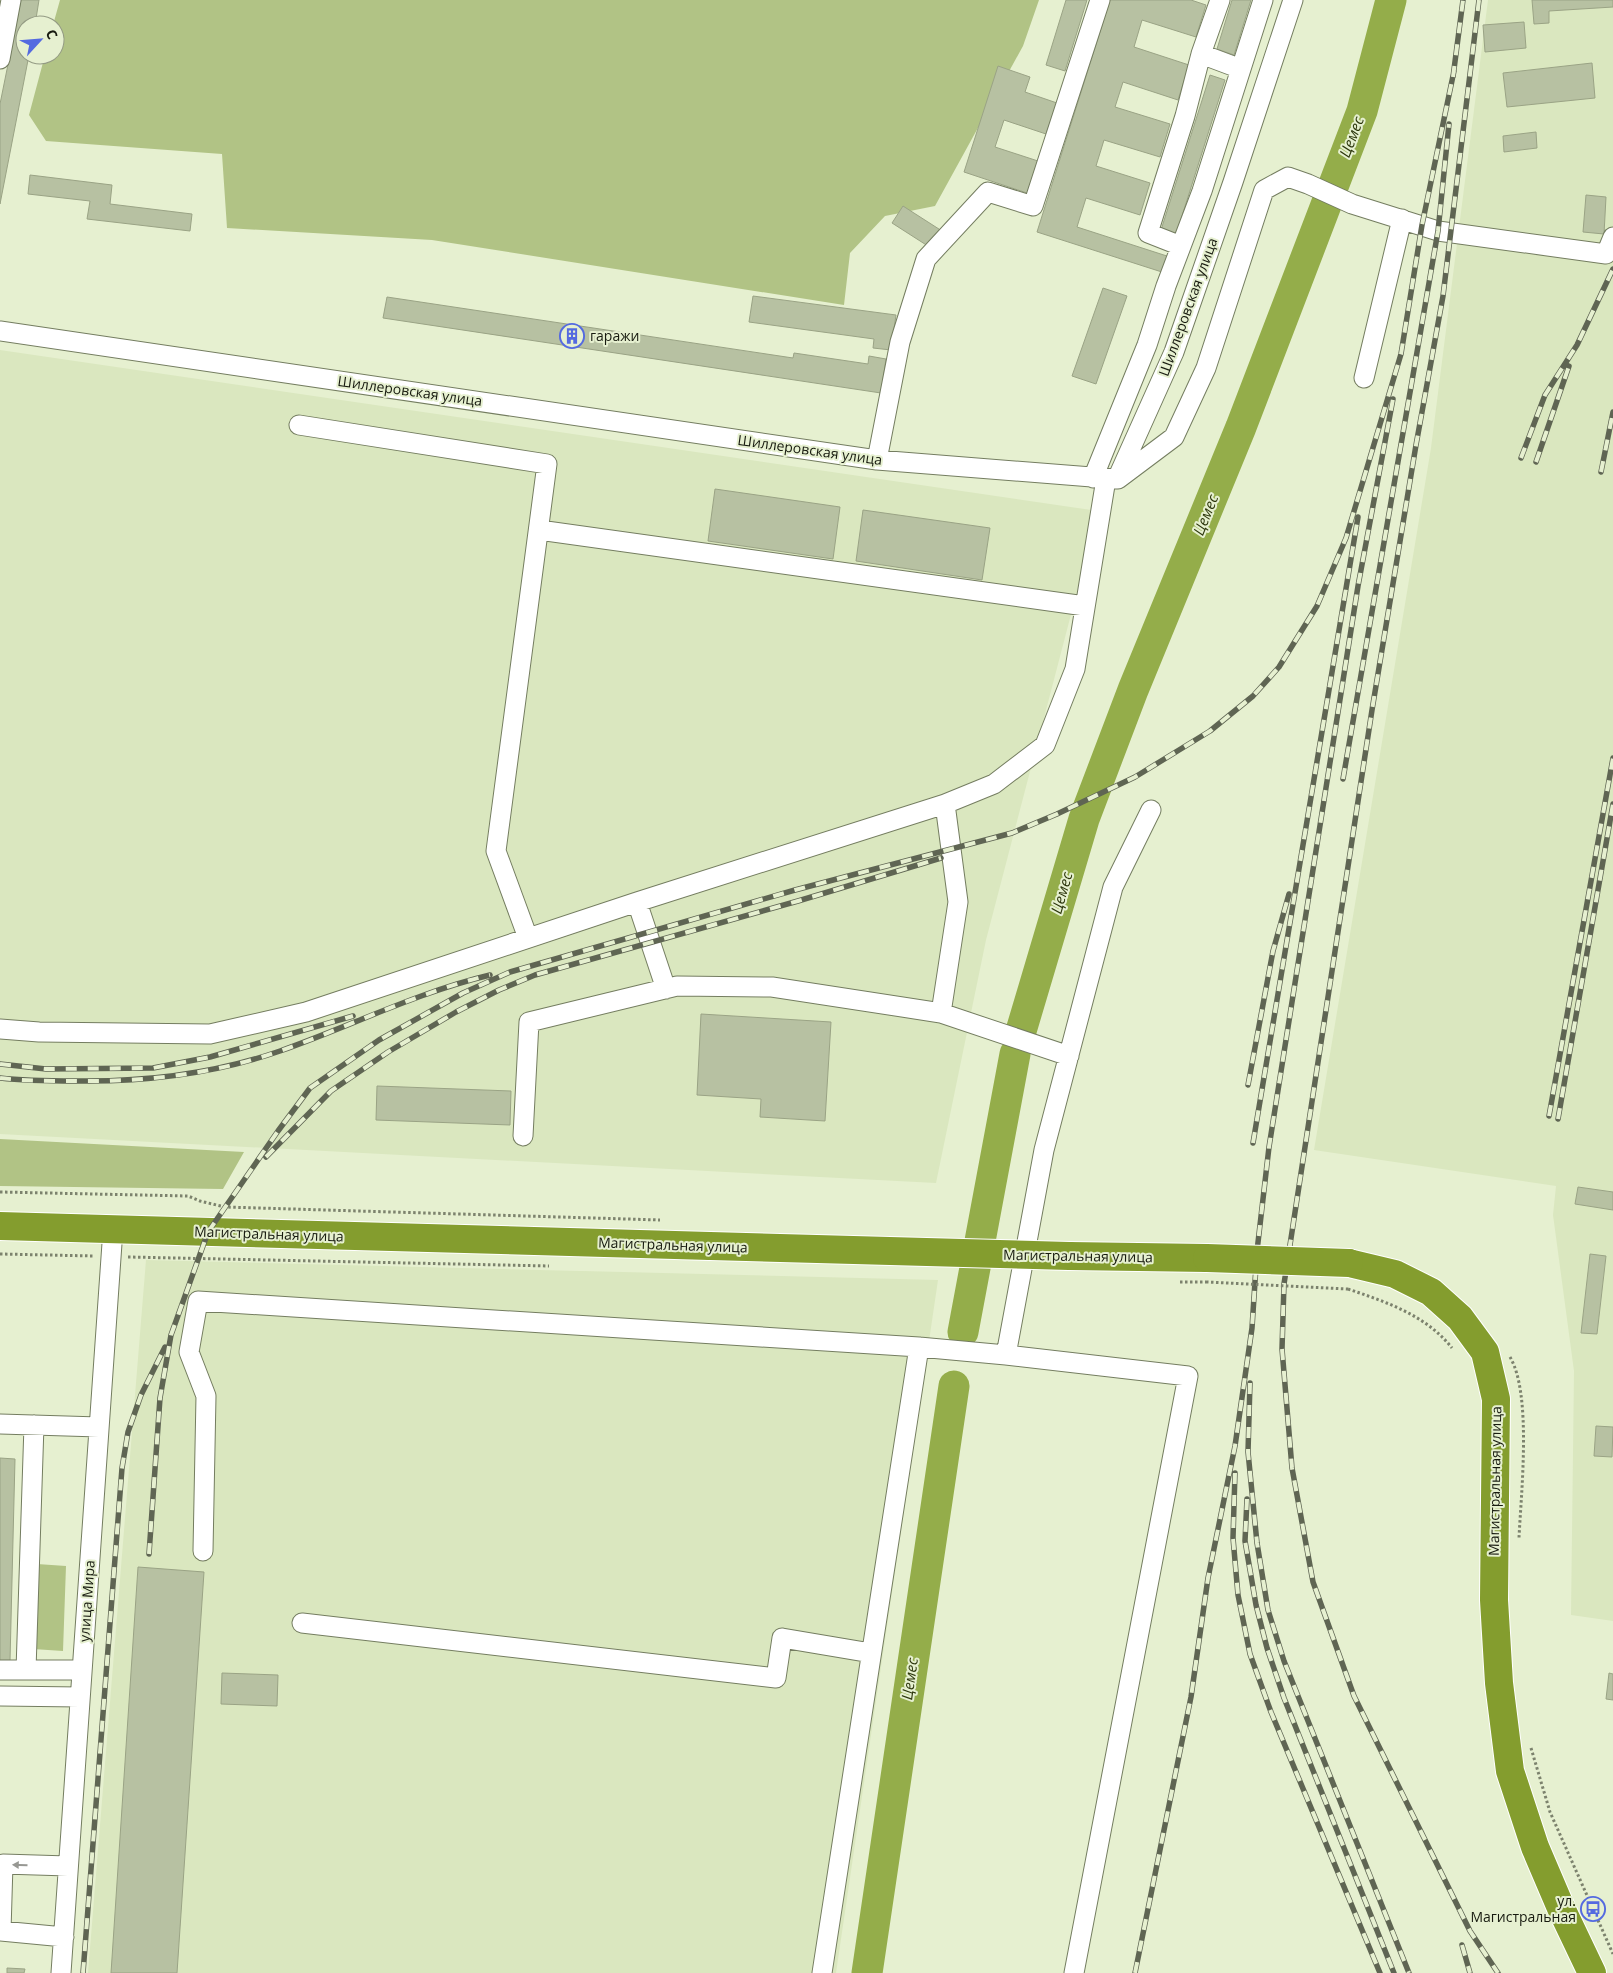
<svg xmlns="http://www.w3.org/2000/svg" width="1613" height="1973" font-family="'Open Sans',sans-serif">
<rect width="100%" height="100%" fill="#e6f0d0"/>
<path fill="#dae7bf" d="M 1488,0 L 1613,0 L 1613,1621 L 1571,1615 L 1574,1371 L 1553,1215 L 1556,1186 L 1314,1150 L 1431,448 Z
M 0,350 L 1098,511 L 986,940 L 936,1183 L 0,1134 Z
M 146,1260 L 938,1280 L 836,1973 L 88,1973 Z"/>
<path fill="#b1c385" d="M 60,0 L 1039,0 L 1023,46 L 935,206 L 885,216 L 850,253 L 844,305 L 432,240 L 227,228 L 222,154 L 46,141 L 29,115 L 45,55 L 55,55 L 55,25 L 53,25 Z
M 0,1139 L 244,1152 L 223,1189 L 0,1186 Z
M 37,1564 L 66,1566 L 63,1651 L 33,1649 Z"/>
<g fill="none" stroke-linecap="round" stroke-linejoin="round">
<path stroke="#94ad4a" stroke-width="31" d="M 1021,1031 L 1084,819 L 1133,690 L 1241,427 L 1362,111 L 1391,0
M 963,1332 L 1015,1054
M 867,1973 L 954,1386"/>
</g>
<path fill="#b7c1a2" stroke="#9aa385" d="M 21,0 L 39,0 L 35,25 L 25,25 L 25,55 L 29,55 L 0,204 L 0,104 Z
M 1066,0 L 1087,0 L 1065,71 L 1046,65 Z
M 1110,0 L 1191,0 L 1206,5 L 1196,37 L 1142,20 L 1134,47 L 1189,65 L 1178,100 L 1123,82 L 1115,107 L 1170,124 L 1160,157 L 1104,140 L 1096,166 L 1150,183 L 1140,215 L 1086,198 L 1077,227 L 1170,257 L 1165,273 L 1037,232 Z
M 1232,0 L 1251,0 L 1234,55 L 1217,49 Z
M 1532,0 L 1613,0 L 1613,7 L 1549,11 L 1549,23 L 1534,24 Z
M 1524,22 L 1526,48 L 1485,52 L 1483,25 Z
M 1592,63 L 1595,98 L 1507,107 L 1503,73 Z
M 998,66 L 1030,77 L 1025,92 L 1057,103 L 1046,134 L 1004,120 L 995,147 L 1038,161 L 1027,193 L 964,172 Z
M 1210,75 L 1225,80 L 1176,235 L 1161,230 Z
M 1536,132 L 1537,148 L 1504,152 L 1503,136 Z
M 30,175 L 112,185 L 110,204 L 192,214 L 190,231 L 87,219 L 90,201 L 28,194 Z
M 1586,195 L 1606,197 L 1604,234 L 1583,232 Z
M 903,206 L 942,231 L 931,248 L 892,223 Z
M 1103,288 L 1127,296 L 1096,384 L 1072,376 Z
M 753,296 L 896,315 L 891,350 L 873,348 L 874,339 L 749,322 Z
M 387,297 L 793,358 L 794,353 L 868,364 L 869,356 L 886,359 L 881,393 L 383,318 Z
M 715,489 L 840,507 L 833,559 L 708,541 Z
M 863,510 L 990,528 L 982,580 L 856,561 Z
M 701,1014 L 831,1022 L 825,1121 L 760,1117 L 761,1099 L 697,1095 Z
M 377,1086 L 511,1091 L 510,1125 L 376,1120 Z
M 1578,1187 L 1613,1192 L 1613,1210 L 1575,1204 Z
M 1590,1254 L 1606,1256 L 1597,1334 L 1581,1333 Z
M 1596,1426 L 1613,1427 L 1612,1457 L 1594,1456 Z
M 0,1458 L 15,1459 L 10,1661 L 0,1661 Z
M 138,1567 L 204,1572 L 177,1973 L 111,1973 Z
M 222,1673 L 278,1675 L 277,1706 L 221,1704 Z
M 1609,1673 L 1613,1674 L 1613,1700 L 1606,1699 Z
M 7,1968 L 25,1969 L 24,1973 L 7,1973 Z"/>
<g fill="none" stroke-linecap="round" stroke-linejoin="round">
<defs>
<path id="minor" d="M 1201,54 L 1241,69
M 0,59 L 11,0
M 1181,246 L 1148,233 L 1185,116 L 1201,54 L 1220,0
M 0,331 L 877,460 L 1117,479 L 1174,352 L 1233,182 L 1293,0
M 1364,378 L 1402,219
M 299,425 L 547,464 L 496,851 L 528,938
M 877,460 L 900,342 L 926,259 L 988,192 L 1033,206 L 1100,0
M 1093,478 L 1147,345 L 1166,286 L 1202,191 L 1263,0
M 1118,479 L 1174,437 L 1206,368 L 1264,190 L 1288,177 L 1308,184 L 1352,204 L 1438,231 L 1606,254 L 1613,237
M 539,530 L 1085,606
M 637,902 L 666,989
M 941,1013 L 958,902 L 945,804
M 0,1029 L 39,1032 L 210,1034 L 306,1012 L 637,902 L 945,804 L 994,784 L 1045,745 L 1075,669 L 1106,479
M 523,1136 L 529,1022 L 677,986 L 772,987 L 941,1013 L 1069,1056
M 0,1424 L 99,1427
M 203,1551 L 206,1396 L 189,1352 L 198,1301 L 919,1347 L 1006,1355
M 302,1623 L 776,1678 L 782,1638 L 871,1653
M 0,1670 L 82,1670
M 26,1670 L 34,1425
M 0,1696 L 80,1697
M 64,1937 L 1,1931 L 3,1864 L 68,1866
M 61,1973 L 113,1229
M 822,1973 L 919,1347
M 1074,1973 L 1188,1376 L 1006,1355 L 1044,1150 L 1113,887 L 1151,810"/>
<path id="highway" d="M 0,1226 L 710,1246
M 1069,1256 L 1207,1258
M 1349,1263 L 1395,1274 L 1431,1292 L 1460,1318 L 1485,1352 L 1496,1399 L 1494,1600 L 1499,1683 L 1510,1771 L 1535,1847 L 1561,1908 L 1592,1973"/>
</defs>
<use href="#minor" stroke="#747d60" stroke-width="21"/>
<use href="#highway" stroke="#fff" stroke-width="30"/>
<path stroke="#7c826d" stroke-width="3" stroke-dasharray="2.5 2.5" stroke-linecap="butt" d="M 0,1192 L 188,1196 L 200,1201 L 225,1207 L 660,1220
M 0,1254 L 94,1256
M 128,1257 L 549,1266
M 1180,1282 L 1206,1282
M 1348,1289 C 1386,1302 1426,1315 1452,1348
M 1510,1357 C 1532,1394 1521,1493 1519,1538
M 1531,1748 L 1550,1812 L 1613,1954"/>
<use href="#minor" stroke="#fff" stroke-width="19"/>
<use href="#highway" stroke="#849d2e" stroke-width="28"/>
<defs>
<path id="rail" d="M 1479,0 L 1443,296 L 1416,445 L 1372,710 L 1284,1284 L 1282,1349 L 1292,1468 L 1313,1582 L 1354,1696 L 1470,1931 L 1498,1973
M 1453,77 L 1463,0
M 1521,458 L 1545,395 L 1577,345 L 1613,269
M 1536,462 L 1569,366
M 1601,472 L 1613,412
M 1343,779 L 1438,231 L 1449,124
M 0,1064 L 46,1069 L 153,1068 L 210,1057 L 353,1016
M 0,1078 C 25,1081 51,1081 76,1081 C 146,1082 214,1074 280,1051 C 351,1026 418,992 490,975
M 1248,1085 L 1273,951 L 1289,894
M 1549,1116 L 1613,758
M 1558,1119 L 1613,804
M 1253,1143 L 1358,517
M 266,1157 L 331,1091 L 388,1052 L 456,1012 L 499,990 L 535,975 L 798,901 L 941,858
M 1250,1383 L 1248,1452 L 1257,1543 L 1268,1610 L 1284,1661 L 1409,1973
M 1235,1473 L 1233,1538 L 1238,1595 L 1250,1654 L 1271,1712 L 1380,1973
M 1247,1499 L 1245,1541 L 1256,1605 L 1267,1648 L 1284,1698 L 1394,1973
M 149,1554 L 160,1398 L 171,1335 L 208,1232 L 278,1131 L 310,1088 L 379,1040 L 463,993 L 510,972 L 795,890 L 1012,833 L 1057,814 L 1135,777 L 1210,731 L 1253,696 L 1279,667 L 1317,606 L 1346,538 L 1401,354 L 1422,225 L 1454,71
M 1462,1945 L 1470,1973
M 83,1973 L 122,1468 L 128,1432 L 141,1395 L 165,1347
M 1135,1973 L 1191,1697 L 1208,1578 L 1235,1446 L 1252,1328 L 1257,1251 L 1269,1147 L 1358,586 L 1393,399"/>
</defs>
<use href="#rail" stroke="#5f6553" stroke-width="5.5"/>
<use href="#rail" stroke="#e6f0d0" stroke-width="4" stroke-dasharray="11" stroke-linecap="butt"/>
<defs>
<path id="highway-bridge" d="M 710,1246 L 1069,1256
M 1207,1258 L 1349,1263"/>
</defs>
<use href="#highway-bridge" stroke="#fff" stroke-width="30" stroke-linecap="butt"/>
<path stroke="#7c826d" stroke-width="3" stroke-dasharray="2.5 2.5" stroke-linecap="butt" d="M 1206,1282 L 1348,1289"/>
<use href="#highway-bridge" stroke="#849d2e" stroke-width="28"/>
</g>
<defs><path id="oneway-solid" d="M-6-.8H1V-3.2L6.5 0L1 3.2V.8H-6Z" transform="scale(1.25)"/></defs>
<use fill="#979893" href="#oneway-solid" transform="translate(20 1865) rotate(-178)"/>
<defs>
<symbol id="building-ring" viewBox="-11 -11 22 22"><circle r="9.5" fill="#e6f0d0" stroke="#546ae0" stroke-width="1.5"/><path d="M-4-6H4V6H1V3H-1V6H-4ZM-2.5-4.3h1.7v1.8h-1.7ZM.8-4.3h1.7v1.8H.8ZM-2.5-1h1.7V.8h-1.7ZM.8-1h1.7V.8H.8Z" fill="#546ae0"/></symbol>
<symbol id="bus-ring" viewBox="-11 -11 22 22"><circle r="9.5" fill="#e6f0d0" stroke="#546ae0" stroke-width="1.5"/><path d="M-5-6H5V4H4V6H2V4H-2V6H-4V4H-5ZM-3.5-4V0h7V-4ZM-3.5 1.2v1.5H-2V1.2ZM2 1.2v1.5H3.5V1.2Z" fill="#546ae0"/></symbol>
</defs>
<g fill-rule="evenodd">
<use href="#building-ring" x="558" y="322" width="28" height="28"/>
<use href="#bus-ring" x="1579" y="1895" width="28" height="28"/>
</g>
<g text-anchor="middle" stroke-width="4" stroke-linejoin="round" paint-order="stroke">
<g font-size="14" fill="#171a0f" stroke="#e6f0d0">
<text transform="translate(1188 307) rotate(-70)" y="5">Шиллеровская улица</text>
<text transform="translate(410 391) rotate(8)" y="5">Шиллеровская улица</text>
<text transform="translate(810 450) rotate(8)" y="5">Шиллеровская улица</text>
<text transform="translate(269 1234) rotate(2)" y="5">Магистральная улица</text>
<text transform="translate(673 1245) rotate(2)" y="5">Магистральная улица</text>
<text transform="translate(1078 1256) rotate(1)" y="5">Магистральная улица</text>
<text transform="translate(1495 1481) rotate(-89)" y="5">Магистральная улица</text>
<text transform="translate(87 1601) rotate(-86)" y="5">улица Мира</text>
</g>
<g font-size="14" fill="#171a0f" stroke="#e6f0d0" text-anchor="start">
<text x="590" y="341">гаражи</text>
<text x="1576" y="1906" text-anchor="end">ул.<tspan x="1576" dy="16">Магистральная</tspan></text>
</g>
<g font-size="15" font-style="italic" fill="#2c360c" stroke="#e6f0d0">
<text transform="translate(1352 137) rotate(-69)" y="5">Цемес</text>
<text transform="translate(1206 515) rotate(-68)" y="5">Цемес</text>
<text transform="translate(1062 893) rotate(-74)" y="5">Цемес</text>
<text transform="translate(910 1679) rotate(-82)" y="5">Цемес</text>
</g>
</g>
<g transform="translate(40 40) rotate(64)"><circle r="24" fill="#e6f0d0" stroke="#939a83"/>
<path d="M0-4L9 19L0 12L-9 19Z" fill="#546ae0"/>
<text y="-8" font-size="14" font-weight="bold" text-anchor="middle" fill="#171a0f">С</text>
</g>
</svg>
